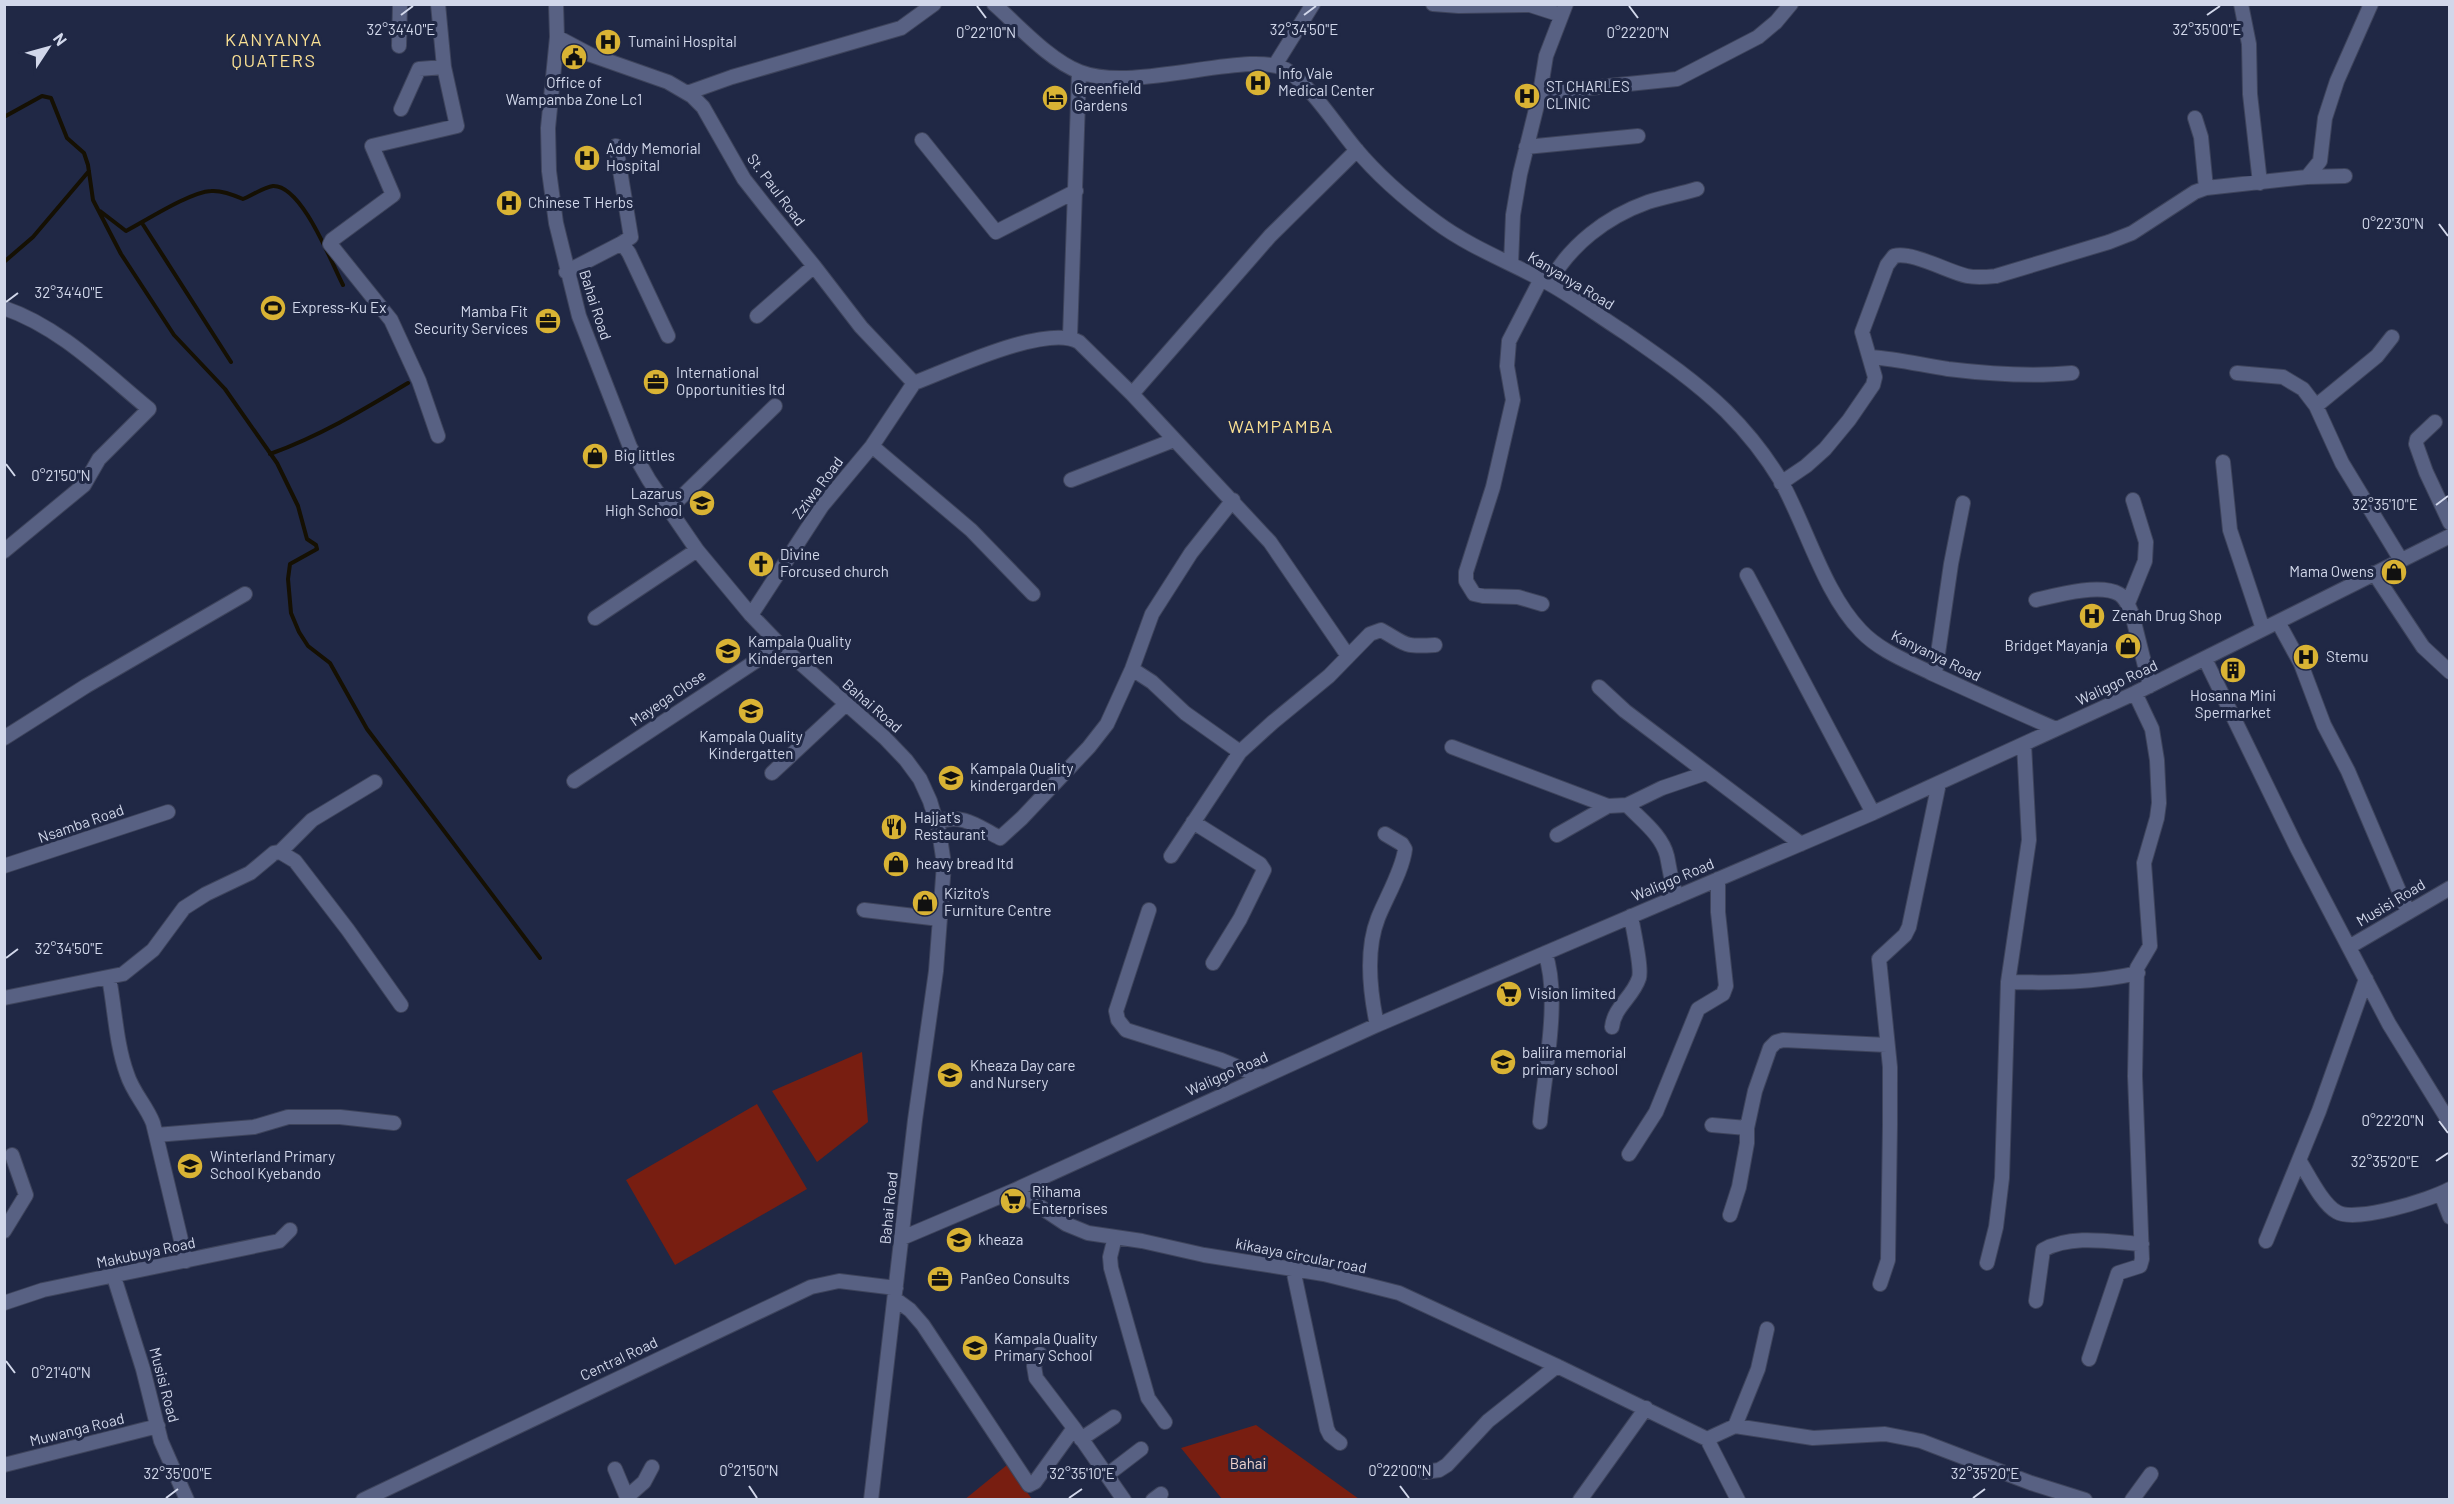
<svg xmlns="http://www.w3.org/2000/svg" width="2454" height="1504" font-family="Barlow,sans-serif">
<rect width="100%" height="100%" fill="#202845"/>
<path fill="#781e11" d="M 862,1052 L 868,1122 L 817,1162 L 772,1091 Z
M 757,1104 L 807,1189 L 675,1265 L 626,1180 Z
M 1256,1425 L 1359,1499 L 1360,1499 L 1222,1499 L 1181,1448 Z
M 1007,1465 L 1032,1499 L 964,1500 Z"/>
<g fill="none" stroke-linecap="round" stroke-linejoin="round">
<path stroke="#151003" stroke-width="4" d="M 4,117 L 42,96 L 51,98 L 67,138 L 84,153 L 88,165 L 93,200 L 121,254 L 174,335 L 225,389 L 277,463 L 298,506 L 307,539 L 316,545 L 317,549 L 290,564 L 288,579 L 291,613 L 299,632 L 308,646 L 330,663 L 367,729 L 540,958
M 100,211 L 126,231 C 147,220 190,192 211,191 C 222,190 234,195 243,199 C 251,196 264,187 273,186 C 302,185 331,262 343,285
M 142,223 L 231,362
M 4,262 L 33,237 L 89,171
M 270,454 C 320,436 363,410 408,383"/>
<defs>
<path id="minor" d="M 438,4 L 444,67 L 457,126 L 372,146 L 393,195 L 332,240 L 330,244 L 391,320 L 419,381 L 438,436
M 556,4 L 557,37 L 548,128 L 549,171 L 556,223 L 579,316 L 630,447 L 649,480 L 697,550 L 751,615 L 780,645 L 885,738 L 906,760 L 920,779 L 930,801 L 939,831 L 944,864 L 936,971 L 915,1120 L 871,1500
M 994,4 C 1019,26 1049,60 1080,72 C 1137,94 1254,47 1288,71 C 1313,89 1335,124 1355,148 C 1379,177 1406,200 1436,222 C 1471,248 1512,263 1550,284 C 1575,298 1599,316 1624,332 C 1660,357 1695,381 1726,411 C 1747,432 1766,456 1781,481 C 1807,528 1824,593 1861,631 C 1880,651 1907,661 1931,673 C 1973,692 2014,711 2056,729
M 1433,4 L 1459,6 L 1530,5 L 1561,15
M 2241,4 L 2249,44 L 2250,94 L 2260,183
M 557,37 L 591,55 L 668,82 L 692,96 L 703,107 L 744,179 L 766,207 L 814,266 L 861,327 L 914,383
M 399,46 L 400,4
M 1275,65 L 1313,4
M 687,93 L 732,77 L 901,28 L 934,4
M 1540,93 L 1677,79 L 1758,37 L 1776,22 L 1791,4
M 401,109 L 419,69 L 444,67
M 2195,118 L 2201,137 L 2206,188
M 922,140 L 996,232 L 1076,191
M 616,146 L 631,237 L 622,243
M 1526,147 L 1638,136
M 2307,177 L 2320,161 L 2325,118 L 2337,81 L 2371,4
M 1511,264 L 1513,215 L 1520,174 L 1540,93 L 1546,56 L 1566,4
M 566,272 L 622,243 L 629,253 L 668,336
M 1541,279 L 1509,341 L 1507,366 L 1513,400 L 1493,487 L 1466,572 L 1466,581 L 1474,594 L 1483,596 L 1518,597 L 1542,604
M 1549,283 C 1570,245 1606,217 1648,202 C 1663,197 1681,194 1697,189
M 4,308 C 60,327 104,372 149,409 L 99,459 L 84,485 L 4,551
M 757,316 L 814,266
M 1070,337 L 1079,72
M 1871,357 C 1897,359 1922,365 1948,369 C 1989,374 2031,377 2072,373
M 2237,373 L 2283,377 L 2303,389 L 2316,406 L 2342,463 L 2401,560
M 914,383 C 949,370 1047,323 1079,342 L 1132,394 L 1270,542 L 1348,656
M 1132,394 L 1270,236 L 1357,150
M 2316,406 L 2377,356 L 2392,337
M 2435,422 L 2417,439 L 2416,444 L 2426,472 L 2450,523
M 872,446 L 971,530 L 1033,594
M 2223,462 L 2230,530 L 2263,629
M 1071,480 L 1174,440
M 1781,483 L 1806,466 L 1825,449 L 1849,420 L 1873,385 L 1875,377 L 1862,332 L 1887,265 L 1894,256 C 1912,251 1948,272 1967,276 C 1977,278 1986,277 1996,276 L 2109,242 L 2132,233 L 2195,192 L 2206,188 L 2307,177 L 2345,176
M 669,509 L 775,406
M 2374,573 L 2423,647 L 2450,672
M 1747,575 L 1873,813
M 2036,600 C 2057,595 2100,583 2119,594 C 2126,598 2129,607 2132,614 L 2150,686
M 2128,603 L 2145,561 L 2146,542 L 2133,500
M 751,615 L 822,506 L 872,446 L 914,383
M 595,618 L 697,550
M 2278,622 L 2301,664 L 2324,725 L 2348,771 L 2408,912
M 2205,659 L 2297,848 L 2389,1024 L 2450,1123
M 1132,669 L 1152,682 L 1185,713 L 1240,752
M 1935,674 L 1951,564 L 1963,503
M 1599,687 L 1625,711 L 1801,844
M 4,738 L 86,686 L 245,594
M 1452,747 L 1608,806 L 1627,805 L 1662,788 L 1706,773
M 772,773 L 845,705
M 574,781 L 780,645
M 1627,805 C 1641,820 1662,835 1667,856 C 1670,870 1671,883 1677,897
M 936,822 C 963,813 977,826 1000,838 L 1022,818 L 1089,747 L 1107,724 L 1132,669 L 1152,614 L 1191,553 L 1233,500
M 1193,822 L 1260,864 L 1264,870 L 1240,919 L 1213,963
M 1557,835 L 1608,806
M 280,852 L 295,861 L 348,930 L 401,1005
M 1171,856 L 1240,752 L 1273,722 L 1329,676 L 1370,634 L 1381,630 C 1408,645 1402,647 1435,645
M 4,866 L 168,812
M 864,910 L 940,919
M 1149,910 L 1116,1011 L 1118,1020 L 1126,1030 L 1221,1060 L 1262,1077
M 2349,947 L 2450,888
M 109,978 C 115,1009 116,1044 127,1074 C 133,1093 146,1105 153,1123 L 186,1261
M 2008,982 C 2052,983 2094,983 2138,973
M 4,998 L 123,974 L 153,950 L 184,908 L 206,894 L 250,873 L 274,853 L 280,852 L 312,820 L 375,782
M 1377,1025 C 1370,992 1365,951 1378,918 C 1386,898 1403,869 1405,849 L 1402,844 L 1385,834
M 1612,1027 C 1614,1007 1633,997 1639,978 C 1642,968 1633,929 1631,916
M 1540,1122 C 1544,1075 1561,997 1545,953
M 1712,1125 L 1747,1128
M 156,1135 L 254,1127 L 288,1117 L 340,1117 L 394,1123
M 1629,1154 L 1656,1112 L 1698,1009 L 1723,994 L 1726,986 L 1718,912 L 1718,879
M 2299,1160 C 2308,1174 2322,1204 2337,1212 C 2355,1223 2430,1200 2450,1189
M 1015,1190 L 1066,1224 L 1088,1233 L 1142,1241 L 1204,1255 L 1324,1274 L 1399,1293 L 1557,1366 L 1707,1439
M 2441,1194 L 2450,1217
M 1730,1215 L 1739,1187 L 1747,1143 L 1747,1128 L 1755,1091 L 1770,1048 L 1776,1042 L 1783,1040 L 1887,1045
M 4,1231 L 26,1195 L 12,1155
M 1115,1237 L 1110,1257 L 1111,1268 L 1148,1398 L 1165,1422
M 902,1238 L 1015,1190 L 1377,1025 L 1873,813 L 2135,693 L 2450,536
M 2266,1241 L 2319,1111 L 2366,979
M 1987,1263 L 1996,1227 L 2002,1178 L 2008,982 L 2029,840 L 2024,744
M 1293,1269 L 1327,1429 L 1330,1435 L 1340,1443
M 114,1277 L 143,1369 L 161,1441 L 187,1500
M 1880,1284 L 1888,1260 L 1890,1124 L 1890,1067 L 1879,959 L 1905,935 L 1909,927 L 1939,783
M 895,1299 L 910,1310 L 923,1325 L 1029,1485 L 1035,1482 L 1074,1428 L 1036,1378 L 1034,1366 L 1040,1354
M 2036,1301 L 2043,1250 C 2072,1234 2111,1242 2142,1244
M 4,1303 L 43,1290 L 279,1241 L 290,1230
M 2089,1359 L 2118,1273 L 2140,1266 L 2142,1259 L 2135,1076 L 2137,968 L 2150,946 L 2144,863 L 2157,818 L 2159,803 L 2157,760 L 2152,729 L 2135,693
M 1735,1426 L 1758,1369 L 1767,1329
M 1074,1428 L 1124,1500
M 1081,1439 L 1114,1417
M 1707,1439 L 1735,1426 L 1813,1438 L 1885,1434 L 1921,1441 L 2031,1483 L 2085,1500
M 1707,1439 L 1738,1500
M 4,1465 L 158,1426
M 615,1469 L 628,1500
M 1425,1472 L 1439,1470 L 1447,1465 L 1488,1421 L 1557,1366
M 1107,1475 L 1141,1449
M 627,1497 L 644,1482 L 652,1467
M 363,1500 L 811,1287 L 839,1281 L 896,1288
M 1153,1500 L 1161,1494
M 1580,1500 L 1646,1408
M 2132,1500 L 2151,1474"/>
</defs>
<use href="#minor" stroke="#3e445c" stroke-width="16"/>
<use href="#minor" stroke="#586183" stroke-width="14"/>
</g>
<path fill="none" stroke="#d1d7ea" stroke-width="2" d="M 977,6 L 986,18M 1629,6 L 1638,18M 401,15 L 413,6M 1304,15 L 1316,6M 2207,15 L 2220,6M 2439,224 L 2448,236M 6,302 L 18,293M 6,464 L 15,476M 2436,505 L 2448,496M 6,958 L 18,949M 2439,1121 L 2448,1133M 2436,1161 L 2448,1153M 6,1361 L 15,1373M 749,1486 L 757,1498M 1400,1486 L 1409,1498M 166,1498 L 178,1489M 1069,1498 L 1082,1489M 1973,1498 L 1985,1489"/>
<defs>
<symbol id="hospital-disc" viewBox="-11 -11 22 22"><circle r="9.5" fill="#d9b334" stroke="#202845"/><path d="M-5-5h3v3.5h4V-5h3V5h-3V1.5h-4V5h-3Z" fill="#111"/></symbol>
<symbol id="civic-disc" viewBox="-11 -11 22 22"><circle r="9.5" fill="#d9b334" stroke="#202845"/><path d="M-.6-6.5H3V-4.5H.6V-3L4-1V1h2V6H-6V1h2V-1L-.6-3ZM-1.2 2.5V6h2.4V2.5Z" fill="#111"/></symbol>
<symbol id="hotel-disc" viewBox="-11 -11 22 22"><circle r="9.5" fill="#d9b334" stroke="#202845"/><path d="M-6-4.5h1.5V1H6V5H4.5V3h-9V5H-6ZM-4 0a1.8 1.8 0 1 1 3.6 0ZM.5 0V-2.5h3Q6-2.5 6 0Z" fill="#111"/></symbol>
<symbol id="stadium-disc" viewBox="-11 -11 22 22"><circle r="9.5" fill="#d9b334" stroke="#202845"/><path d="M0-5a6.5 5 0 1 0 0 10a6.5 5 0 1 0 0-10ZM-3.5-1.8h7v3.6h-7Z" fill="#111"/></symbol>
<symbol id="office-disc" viewBox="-11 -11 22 22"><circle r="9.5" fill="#d9b334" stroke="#202845"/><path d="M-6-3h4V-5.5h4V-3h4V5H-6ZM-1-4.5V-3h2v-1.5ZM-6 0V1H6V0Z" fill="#111"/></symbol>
<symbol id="shop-disc" viewBox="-11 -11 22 22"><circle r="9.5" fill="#d9b334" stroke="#202845"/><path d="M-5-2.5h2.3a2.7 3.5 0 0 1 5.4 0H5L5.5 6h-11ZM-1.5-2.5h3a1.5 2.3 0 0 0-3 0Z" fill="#111"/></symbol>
<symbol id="school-disc" viewBox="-11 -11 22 22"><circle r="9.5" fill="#d9b334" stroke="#202845"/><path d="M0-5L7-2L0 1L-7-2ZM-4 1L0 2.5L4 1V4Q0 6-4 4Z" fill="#111"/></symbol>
<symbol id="church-disc" viewBox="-11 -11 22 22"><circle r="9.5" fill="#d9b334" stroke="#202845"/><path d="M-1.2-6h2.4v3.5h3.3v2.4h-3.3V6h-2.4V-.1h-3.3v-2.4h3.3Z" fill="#111"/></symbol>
<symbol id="building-disc" viewBox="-11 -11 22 22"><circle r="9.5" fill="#d9b334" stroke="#202845"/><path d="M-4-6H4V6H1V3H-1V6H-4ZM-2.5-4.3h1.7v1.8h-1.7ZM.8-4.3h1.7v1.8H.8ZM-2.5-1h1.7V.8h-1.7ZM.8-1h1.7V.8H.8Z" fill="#111"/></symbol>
<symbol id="restaurant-disc" viewBox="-11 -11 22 22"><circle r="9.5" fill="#d9b334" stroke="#202845"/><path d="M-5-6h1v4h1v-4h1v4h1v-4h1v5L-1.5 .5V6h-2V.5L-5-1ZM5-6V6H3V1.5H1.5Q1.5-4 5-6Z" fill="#111"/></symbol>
<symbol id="supermarket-disc" viewBox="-11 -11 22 22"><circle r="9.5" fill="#d9b334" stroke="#202845"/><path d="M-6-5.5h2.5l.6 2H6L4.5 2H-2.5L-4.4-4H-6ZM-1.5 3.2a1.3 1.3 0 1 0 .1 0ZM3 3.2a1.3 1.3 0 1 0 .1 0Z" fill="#111"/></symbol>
</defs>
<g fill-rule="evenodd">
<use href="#hospital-disc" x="593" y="27" width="30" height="30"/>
<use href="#civic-disc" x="559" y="42" width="30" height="30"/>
<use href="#hospital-disc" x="1243" y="68" width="30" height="30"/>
<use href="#hospital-disc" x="1512" y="81" width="30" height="30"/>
<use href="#hotel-disc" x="1040" y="83" width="30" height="30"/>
<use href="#hospital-disc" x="572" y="143" width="30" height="30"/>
<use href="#hospital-disc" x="494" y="188" width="30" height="30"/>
<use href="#stadium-disc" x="258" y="293" width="30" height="30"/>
<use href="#office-disc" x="533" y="306" width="30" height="30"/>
<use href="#office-disc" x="641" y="367" width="30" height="30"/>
<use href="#shop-disc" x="580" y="441" width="30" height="30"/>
<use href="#school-disc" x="687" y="488" width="30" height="30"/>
<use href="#church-disc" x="746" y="549" width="30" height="30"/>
<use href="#shop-disc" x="2379" y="557" width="30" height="30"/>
<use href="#hospital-disc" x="2077" y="601" width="30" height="30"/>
<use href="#shop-disc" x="2113" y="631" width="30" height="30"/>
<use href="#school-disc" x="713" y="636" width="30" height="30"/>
<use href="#hospital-disc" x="2291" y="642" width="30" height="30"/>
<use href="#building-disc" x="2218" y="655" width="30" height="30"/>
<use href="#school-disc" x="736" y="696" width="30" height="30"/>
<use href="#school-disc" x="936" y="763" width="30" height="30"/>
<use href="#restaurant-disc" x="879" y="812" width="30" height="30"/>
<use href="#shop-disc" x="881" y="849" width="30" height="30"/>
<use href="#shop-disc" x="910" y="888" width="30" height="30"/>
<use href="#supermarket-disc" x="1494" y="979" width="30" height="30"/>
<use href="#school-disc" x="1488" y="1047" width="30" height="30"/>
<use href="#school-disc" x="935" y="1060" width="30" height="30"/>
<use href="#school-disc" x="175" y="1151" width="30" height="30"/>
<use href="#supermarket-disc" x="998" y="1186" width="30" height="30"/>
<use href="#school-disc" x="944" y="1225" width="30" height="30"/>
<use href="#office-disc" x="925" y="1264" width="30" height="30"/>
<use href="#school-disc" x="960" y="1333" width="30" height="30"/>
</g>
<g text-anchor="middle" stroke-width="6" stroke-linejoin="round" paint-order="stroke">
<g font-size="15" fill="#d1d7ea" stroke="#202845" text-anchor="start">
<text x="628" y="47">Tumaini Hospital</text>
<text x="1278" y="79">Info Vale<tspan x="1278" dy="17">Medical Center</tspan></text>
<text x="574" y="88" text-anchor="middle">Office of<tspan x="574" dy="17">Wampamba Zone Lc1</tspan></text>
<text x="1546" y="92">ST CHARLES<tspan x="1546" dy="17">CLINIC</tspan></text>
<text x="1074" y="94">Greenfield<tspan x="1074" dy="17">Gardens</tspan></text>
<text x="606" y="154">Addy Memorial<tspan x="606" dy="17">Hospital</tspan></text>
<text x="528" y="208">Chinese T Herbs</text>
<text x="292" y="313">Express-Ku Ex</text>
<text x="528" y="317" text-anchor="end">Mamba Fit<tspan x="528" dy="17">Security Services</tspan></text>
<text x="676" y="378">International<tspan x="676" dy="17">Opportunities ltd</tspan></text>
<text x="614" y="461">Big littles</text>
<text x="682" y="499" text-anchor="end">Lazarus<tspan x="682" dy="17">High School</tspan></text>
<text x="780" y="560">Divine<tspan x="780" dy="17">Forcused church</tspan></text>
<text x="2374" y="577" text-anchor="end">Mama Owens</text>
<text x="2112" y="621">Zenah Drug Shop</text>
<text x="748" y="647">Kampala Quality<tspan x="748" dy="17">Kindergarten</tspan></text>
<text x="2108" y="651" text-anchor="end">Bridget Mayanja</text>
<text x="2326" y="662">Stemu</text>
<text x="2233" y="701" text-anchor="middle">Hosanna Mini<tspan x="2233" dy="17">Spermarket</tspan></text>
<text x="751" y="742" text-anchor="middle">Kampala Quality<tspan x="751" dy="17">Kindergatten</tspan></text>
<text x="970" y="774">Kampala Quality<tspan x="970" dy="17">kindergarden</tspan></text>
<text x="914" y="823">Hajjat's<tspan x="914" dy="17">Restaurant</tspan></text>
<text x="916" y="869">heavy bread ltd</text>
<text x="944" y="899">Kizito's<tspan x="944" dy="17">Furniture Centre</tspan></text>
<text x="1528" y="999">Vision limited</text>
<text x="1522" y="1058">baliira memorial<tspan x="1522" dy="17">primary school</tspan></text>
<text x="970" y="1071">Kheaza Day care<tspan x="970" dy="17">and Nursery</tspan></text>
<text x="210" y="1162">Winterland Primary<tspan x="210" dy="17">School Kyebando</tspan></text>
<text x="1032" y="1197">Rihama<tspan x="1032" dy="17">Enterprises</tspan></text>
<text x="978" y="1245">kheaza</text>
<text x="960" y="1284">PanGeo Consults</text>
<text x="994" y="1344">Kampala Quality<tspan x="994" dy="17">Primary School</tspan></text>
</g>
<g font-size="15" fill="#d1d7ea" stroke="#202845">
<text transform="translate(776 190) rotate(53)" y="5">St. Paul Road</text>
<text transform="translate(1571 281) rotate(31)" y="5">Kanyanya Road</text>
<text transform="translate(595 305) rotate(72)" y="5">Bahai Road</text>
<text transform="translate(818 488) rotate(-53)" y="5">Zziwa Road</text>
<text transform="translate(1936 656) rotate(26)" y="5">Kanyanya Road</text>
<text transform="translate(2117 683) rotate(-25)" y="5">Waliggo Road</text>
<text transform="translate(668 698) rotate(-34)" y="5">Mayega Close</text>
<text transform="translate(872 706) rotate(41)" y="5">Bahai Road</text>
<text transform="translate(81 824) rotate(-19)" y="5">Nsamba Road</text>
<text transform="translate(1673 880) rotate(-23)" y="5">Waliggo Road</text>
<text transform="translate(2391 903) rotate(-31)" y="5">Musisi Road</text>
<text transform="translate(1227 1074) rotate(-24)" y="5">Waliggo Road</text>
<text transform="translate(889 1208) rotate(-84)" y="5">Bahai Road</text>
<text transform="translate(146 1253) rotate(-12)" y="5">Makubuya Road</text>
<text transform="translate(1301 1256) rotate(11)" y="5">kikaaya circular road</text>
<text transform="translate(619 1359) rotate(-25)" y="5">Central Road</text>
<text transform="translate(164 1385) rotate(75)" y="5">Musisi Road</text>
<text transform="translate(77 1430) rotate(-14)" y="5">Muwanga Road</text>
</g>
<g font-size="15" fill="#efd3cd" stroke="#202845">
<text x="1248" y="1469">Bahai</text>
</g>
<g font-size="18" letter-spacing="1.5" fill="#fbe194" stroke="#202845">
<text x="274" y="46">KANYANYA<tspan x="274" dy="21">QUATERS</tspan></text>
<text x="1281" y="433">WAMPAMBA</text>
</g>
</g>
<g font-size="15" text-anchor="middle" fill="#d1d7ea" stroke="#202845" stroke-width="6" stroke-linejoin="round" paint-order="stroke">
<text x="401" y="35">32°34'40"E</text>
<text x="1304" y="35">32°34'50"E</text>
<text x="2207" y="35">32°35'00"E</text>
<text x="986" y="38">0°22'10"N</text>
<text x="1638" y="38">0°22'20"N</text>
<text x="2393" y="229">0°22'30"N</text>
<text x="69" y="298">32°34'40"E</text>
<text x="61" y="481">0°21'50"N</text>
<text x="2385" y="510">32°35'10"E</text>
<text x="69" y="954">32°34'50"E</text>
<text x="2393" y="1126">0°22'20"N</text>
<text x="2385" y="1167">32°35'20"E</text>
<text x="61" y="1378">0°21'40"N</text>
<text x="749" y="1476">0°21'50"N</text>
<text x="1400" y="1476">0°22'00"N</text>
<text x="178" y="1479">32°35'00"E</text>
<text x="1082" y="1479">32°35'10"E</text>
<text x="1985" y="1479">32°35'20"E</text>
</g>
<rect width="2454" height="1504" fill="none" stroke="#d1d7ea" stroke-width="12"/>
<g transform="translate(48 48) rotate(54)" stroke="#202845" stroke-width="4.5" paint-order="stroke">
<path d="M0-4.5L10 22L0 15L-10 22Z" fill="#d1d7ea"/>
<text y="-9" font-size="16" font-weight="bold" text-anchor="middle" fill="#d1d7ea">N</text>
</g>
</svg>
